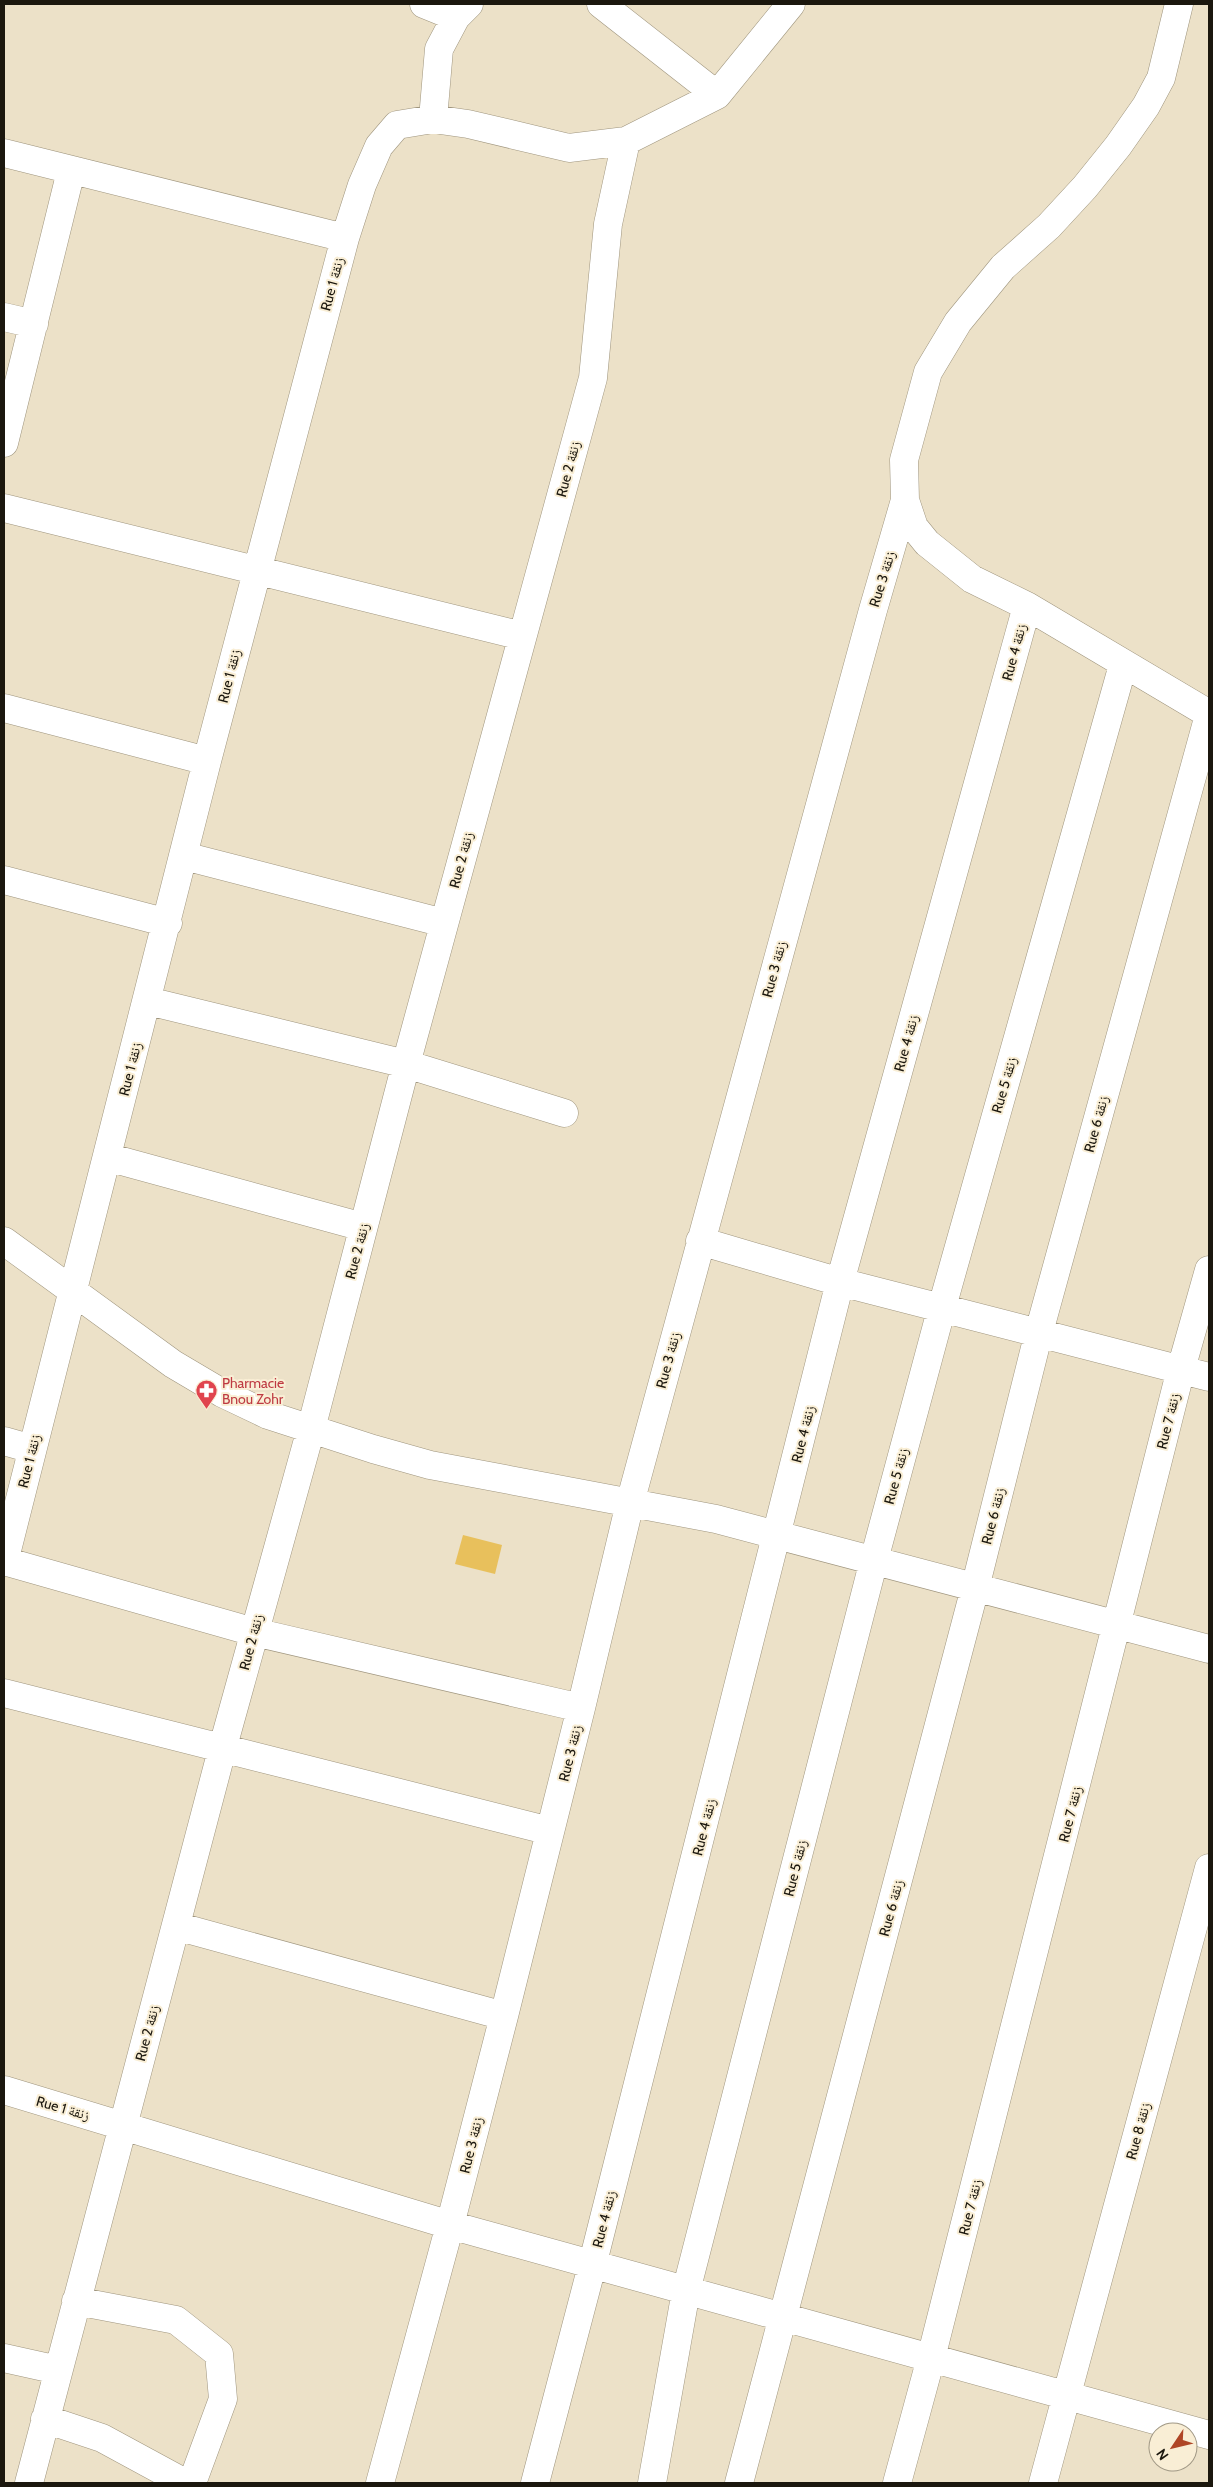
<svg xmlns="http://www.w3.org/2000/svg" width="1213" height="2487" font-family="Cabin,'Noto Naskh Arabic',sans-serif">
<rect width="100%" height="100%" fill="#ece1c8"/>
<path fill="#e8c05c" d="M 463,1535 L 502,1545 L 495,1574 L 455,1564 Z"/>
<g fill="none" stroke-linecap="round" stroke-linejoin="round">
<defs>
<path id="minor" d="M 424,4 L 456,17
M 601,4 L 717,95 L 791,4
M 1179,4 L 1161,78 L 1146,106 L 1118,146 L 1085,187 L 1049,226 L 1003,267 L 958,322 L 928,372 L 904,460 L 905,500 L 914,527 L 927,543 L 972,579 L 1027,606 L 1209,714
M 433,119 L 439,49 L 456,17 L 469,4
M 4,153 L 345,238
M 4,317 L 34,324
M 4,443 L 71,171
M 4,508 L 522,636
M 4,708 L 207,761
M 184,856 L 444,923
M 4,880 L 168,923
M 148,1001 L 406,1064 L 564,1113
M 107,1157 L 363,1227
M 4,1241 L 173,1364 L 222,1393 L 268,1415 L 373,1449 L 430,1465 L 716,1519 L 1209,1649
M 700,1241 L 840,1282 L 1209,1377
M 4,1441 L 32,1449
M 4,1561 L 254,1632 L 581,1708
M 4,1562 L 207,761 L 345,238 L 362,185 L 379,146 L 397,125 L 433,119 L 468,124 L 569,148 L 626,141 L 717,95
M 4,1693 L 550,1831
M 176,1926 L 504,2016
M 4,2090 L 450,2225 L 1209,2435
M 76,2301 L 176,2320 L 219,2354 L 223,2399 L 192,2483
M 4,2358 L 58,2370
M 45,2419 L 102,2438 L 185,2483
M 29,2483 L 222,1750 L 311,1429 L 406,1064 L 593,378 L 608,224 L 626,141
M 380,2483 L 450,2225 L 504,2016 L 581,1708 L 630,1503 L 873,610 L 905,500
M 535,2483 L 592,2266 L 840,1282 L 1027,606
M 652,2483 L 686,2291 L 874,1560 L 942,1307 L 1123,665
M 739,2483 L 975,1588 L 1039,1332 L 1209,715
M 897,2483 L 931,2358 L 1181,1369 L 1209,1270
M 1043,2483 L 1209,1868"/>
</defs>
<use href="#minor" stroke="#9f957e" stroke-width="29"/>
<use href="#minor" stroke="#fff" stroke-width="28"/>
</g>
<defs>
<symbol id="pharmacy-pin" viewBox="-11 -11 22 30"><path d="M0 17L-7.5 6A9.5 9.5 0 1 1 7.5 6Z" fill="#e0444e" stroke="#f9eed5"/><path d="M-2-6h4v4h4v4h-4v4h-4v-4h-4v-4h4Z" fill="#fff"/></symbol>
</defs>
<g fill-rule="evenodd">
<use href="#pharmacy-pin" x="194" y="1378" width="25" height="34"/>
</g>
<g text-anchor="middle" stroke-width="4" stroke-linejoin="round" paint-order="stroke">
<g font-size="14" fill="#1b170e" stroke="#f9eed5">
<text transform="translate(332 284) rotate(-75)" y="5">Rue 1 زنقة</text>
<text transform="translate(568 469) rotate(-75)" y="5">Rue 2 زنقة</text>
<text transform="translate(882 579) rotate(-73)" y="5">Rue 3 زنقة</text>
<text transform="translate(1014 652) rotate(-75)" y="5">Rue 4 زنقة</text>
<text transform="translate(229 676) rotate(-76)" y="5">Rue 1 زنقة</text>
<text transform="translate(461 860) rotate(-75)" y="5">Rue 2 زنقة</text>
<text transform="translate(774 969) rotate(-75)" y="5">Rue 3 زنقة</text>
<text transform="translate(906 1043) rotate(-75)" y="5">Rue 4 زنقة</text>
<text transform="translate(130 1069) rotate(-76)" y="5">Rue 1 زنقة</text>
<text transform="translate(1004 1085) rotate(-74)" y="5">Rue 5 زنقة</text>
<text transform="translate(1096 1124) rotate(-75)" y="5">Rue 6 زنقة</text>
<text transform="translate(357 1251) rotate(-75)" y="5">Rue 2 زنقة</text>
<text transform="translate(668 1360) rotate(-75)" y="5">Rue 3 زنقة</text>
<text transform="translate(1168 1421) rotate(-76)" y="5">Rue 7 زنقة</text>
<text transform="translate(803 1434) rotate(-76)" y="5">Rue 4 زنقة</text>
<text transform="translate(29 1461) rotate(-76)" y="5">Rue 1 زنقة</text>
<text transform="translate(896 1476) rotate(-75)" y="5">Rue 5 زنقة</text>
<text transform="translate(993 1516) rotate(-76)" y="5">Rue 6 زنقة</text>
<text transform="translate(251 1642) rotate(-75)" y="5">Rue 2 زنقة</text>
<text transform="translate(570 1753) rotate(-76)" y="5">Rue 3 زنقة</text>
<text transform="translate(1070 1814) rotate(-76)" y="5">Rue 7 زنقة</text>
<text transform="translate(704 1827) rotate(-76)" y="5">Rue 4 زنقة</text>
<text transform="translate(795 1868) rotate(-76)" y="5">Rue 5 زنقة</text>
<text transform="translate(891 1908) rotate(-75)" y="5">Rue 6 زنقة</text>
<text transform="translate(147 2033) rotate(-75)" y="5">Rue 2 زنقة</text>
<text transform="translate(63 2108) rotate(16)" y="5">Rue 1 زنقة</text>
<text transform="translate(1138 2131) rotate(-75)" y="5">Rue 8 زنقة</text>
<text transform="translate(471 2145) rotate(-76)" y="5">Rue 3 زنقة</text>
<text transform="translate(970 2207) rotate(-76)" y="5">Rue 7 زنقة</text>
<text transform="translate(604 2219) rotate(-76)" y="5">Rue 4 زنقة</text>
</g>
<g font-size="14" fill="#be3a42" stroke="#f9eed5" text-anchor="start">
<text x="222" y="1388">Pharmacie<tspan x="222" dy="16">Bnou Zohr</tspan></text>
</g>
</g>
<rect width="1213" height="2487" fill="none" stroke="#1b170e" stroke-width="10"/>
<g transform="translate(1173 2447) rotate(235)"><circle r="24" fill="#f9eed5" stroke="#a09885"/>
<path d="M0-4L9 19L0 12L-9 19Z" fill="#af4626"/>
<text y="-8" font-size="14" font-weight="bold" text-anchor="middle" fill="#1b170e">N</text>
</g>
</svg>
